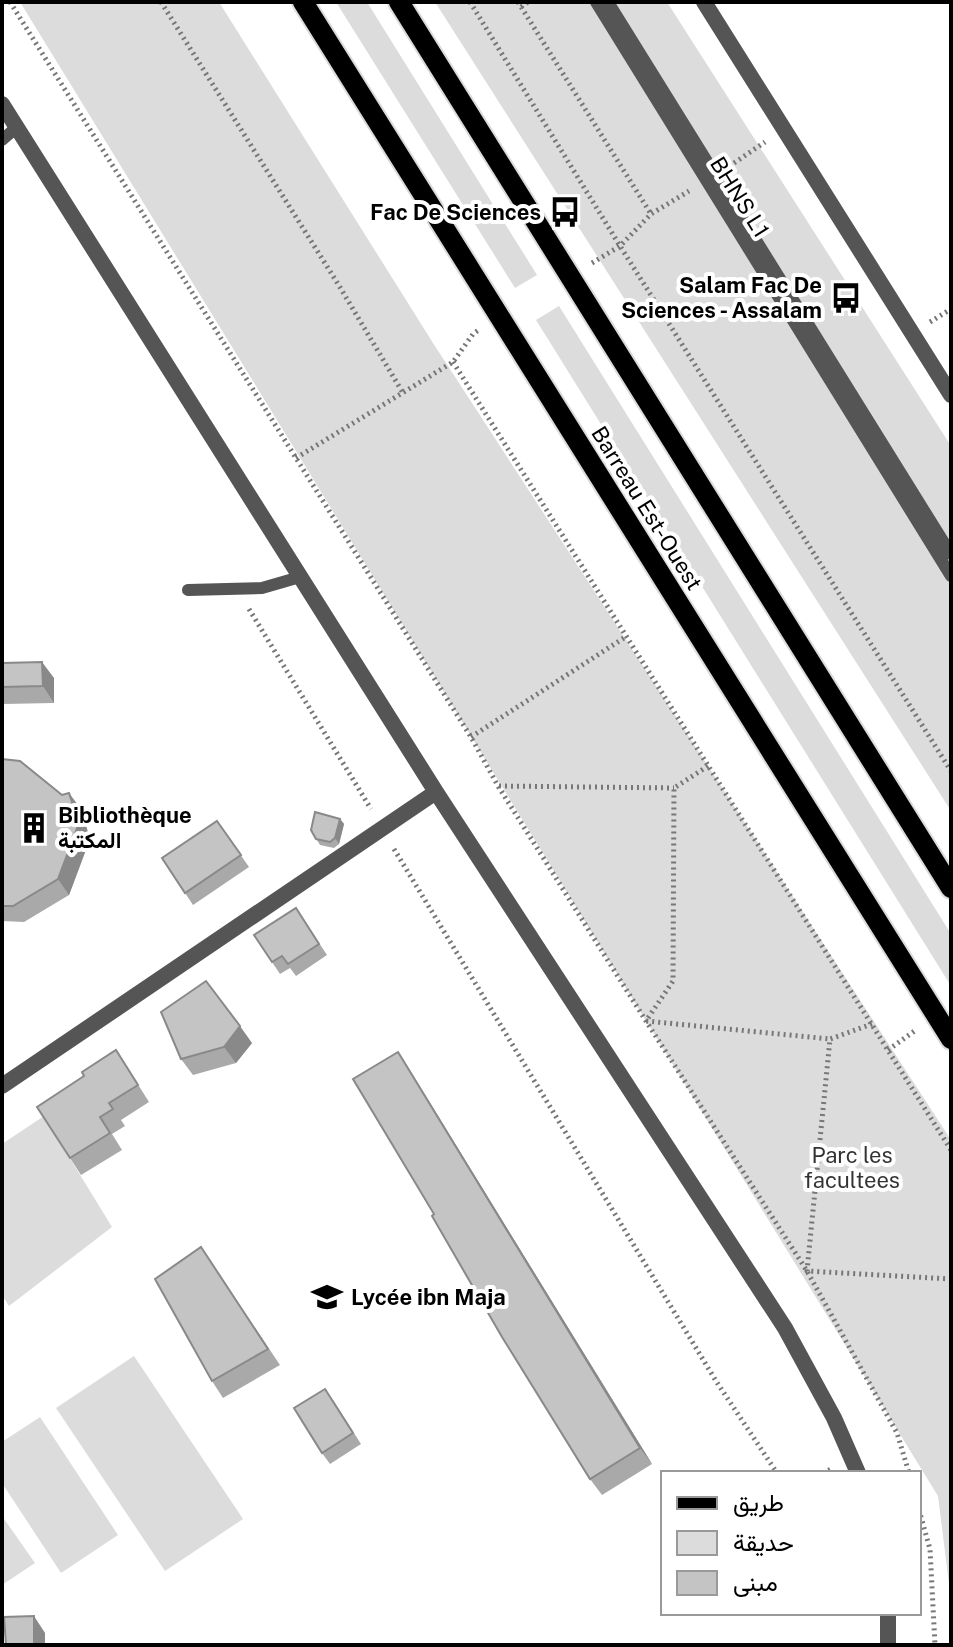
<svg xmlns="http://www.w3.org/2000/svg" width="953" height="1647" font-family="'Public Sans',Vazirmatn,sans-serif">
<rect width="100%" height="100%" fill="#fff"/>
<path fill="#dcdcdc" d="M 20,2 L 219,2 L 433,343 L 951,1140 L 951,1600 L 938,1496 Z
M 336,2 L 367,2 L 537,275 L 515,288 Z
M 435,2 L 667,2 L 951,446 L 951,811 Z
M 559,306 L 951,934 L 951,986 L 536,320 Z
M 44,1116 L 112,1227 L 9,1306 L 2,1295 L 2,1144 Z
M 134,1356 L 243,1519 L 165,1571 L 56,1408 Z
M 40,1417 L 118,1535 L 61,1573 L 2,1483 L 2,1442 Z
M 2,1516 L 35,1563 L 2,1585 Z"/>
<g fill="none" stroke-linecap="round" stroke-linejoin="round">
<defs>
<path id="primary" d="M 303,2 L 951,1039
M 399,2 L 951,888"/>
</defs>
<use href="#primary" stroke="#dbdbdb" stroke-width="24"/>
<path stroke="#777" stroke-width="5" stroke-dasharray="2 4" stroke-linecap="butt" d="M 10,2 L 471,737 L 498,786 L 646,1021 L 807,1271 L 897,1433 L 909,1473
M 161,2 L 338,284 L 403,393
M 470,2 L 620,246 L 951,771
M 518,2 L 651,214
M 521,7 L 528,2
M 734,163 L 765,142
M 592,263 L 620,246 L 651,214 L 689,191
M 930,322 L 951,309
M 453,362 L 951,1150
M 296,458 L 453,362 L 473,334 L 480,329
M 249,609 L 371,809
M 471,737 L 627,636
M 708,766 L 674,788 L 673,981 L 646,1021 L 830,1039
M 499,786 L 674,788
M 394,849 L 716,1381 L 777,1473
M 872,1024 L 830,1039 L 807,1271 L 951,1279
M 888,1050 L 916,1030
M 823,1473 L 833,1468
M 919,1510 L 930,1549 L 935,1645"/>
<path stroke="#555" stroke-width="12" d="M 596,2 L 951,576
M 608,2 L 951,554
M 2,140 L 17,127
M 188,590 L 262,588 L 300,577"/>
<path stroke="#555" stroke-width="16" d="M 704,2 L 951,395
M 2,104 L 436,792 L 785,1328 L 834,1418 L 858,1473
M 2,1086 L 436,792
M 888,1613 L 888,1645"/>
<use href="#primary" stroke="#000" stroke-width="20"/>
</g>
<path fill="#a9a9a9" d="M 2,663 L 54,678 L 54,703 L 2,704 Z
M 2,759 L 62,795 L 81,809 L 90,839 L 69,895 L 24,922 L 2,921 Z
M 340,819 L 344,824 L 339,844 L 334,848 L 320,845 L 311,830 Z
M 217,821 L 249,867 L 193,905 L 162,858 Z
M 296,908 L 327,955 L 296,976 L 290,968 L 280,974 L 254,935 Z
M 161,1012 L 252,1043 L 236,1063 L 193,1075 L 181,1059 Z
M 127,1067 L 149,1102 L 121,1120 L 125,1126 L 112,1134 L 122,1150 L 81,1175 L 70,1158 Z
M 409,1069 L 652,1464 L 602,1495 L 590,1479 L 434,1214 Z
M 201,1247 L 280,1365 L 223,1398 L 212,1381 Z
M 333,1400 L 361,1444 L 330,1464 L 322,1453 Z"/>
<path fill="#898989" d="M 42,662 L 54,678 L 54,703 L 43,686 Z
M 69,793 L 81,809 L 90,839 L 69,895 L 58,879 Z
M 340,819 L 344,824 L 339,844 L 335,838 Z
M 240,1026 L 252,1043 L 236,1063 L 224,1047 Z
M 398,1052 L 409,1069 L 652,1464 L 640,1448 Z
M 34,1616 L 45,1633 L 45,1645 L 34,1645 Z"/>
<path fill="#c4c4c4" stroke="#898989" stroke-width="2" d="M 42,662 L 43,686 L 2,687 L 2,663 Z
M 2,759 L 20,761 L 62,795 L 69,793 L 79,823 L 58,879 L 13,906 L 2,906 Z
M 315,812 L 340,819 L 335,838 L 330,842 L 316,839 L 311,830 Z
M 217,821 L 241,855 L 185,893 L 162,858 Z
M 296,908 L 319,944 L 288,964 L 282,956 L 272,962 L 254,935 Z
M 206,981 L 240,1026 L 224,1047 L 181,1059 L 161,1012 Z
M 116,1050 L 138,1085 L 109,1103 L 113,1109 L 100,1117 L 110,1133 L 70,1158 L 37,1107 L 84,1076 L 82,1072 Z
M 398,1052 L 640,1448 L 590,1479 L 502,1337 L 432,1216 L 434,1214 L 353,1079 Z
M 201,1247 L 268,1349 L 212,1381 L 155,1279 Z
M 325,1389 L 353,1433 L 322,1453 L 294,1408 Z
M 34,1616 L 34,1645 L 6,1645 L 4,1617 Z"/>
<defs>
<symbol id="bus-bare" viewBox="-9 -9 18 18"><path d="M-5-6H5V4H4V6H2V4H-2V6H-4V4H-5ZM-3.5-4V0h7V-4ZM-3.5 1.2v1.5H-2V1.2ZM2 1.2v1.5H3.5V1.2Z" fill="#000" stroke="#fff" stroke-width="2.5" paint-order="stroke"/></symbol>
<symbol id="building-bare" viewBox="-9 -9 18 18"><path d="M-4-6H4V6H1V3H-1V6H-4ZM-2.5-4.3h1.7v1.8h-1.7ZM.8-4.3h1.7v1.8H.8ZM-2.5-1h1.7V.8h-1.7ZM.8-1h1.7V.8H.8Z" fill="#000" stroke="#fff" stroke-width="2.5" paint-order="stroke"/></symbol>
<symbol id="university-bare" viewBox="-9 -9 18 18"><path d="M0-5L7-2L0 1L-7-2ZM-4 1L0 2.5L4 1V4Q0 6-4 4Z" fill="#000" stroke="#fff" stroke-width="2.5" paint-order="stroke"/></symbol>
</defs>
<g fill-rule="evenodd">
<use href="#bus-bare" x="543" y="190" width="44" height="44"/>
<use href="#bus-bare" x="824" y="276" width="44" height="44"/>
<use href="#building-bare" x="12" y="806" width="44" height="44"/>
<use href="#university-bare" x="305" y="1275" width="44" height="44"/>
</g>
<g text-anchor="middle" stroke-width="8" stroke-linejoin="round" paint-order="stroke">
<g font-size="22" fill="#000" stroke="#fff">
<text transform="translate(740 197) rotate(58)" y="8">BHNS L1</text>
<text transform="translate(647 508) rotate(58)" y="8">Barreau Est-Ouest</text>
</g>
<g font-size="22" font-weight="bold" fill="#000" stroke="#fff" text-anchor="end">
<text x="541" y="220">Fac De Sciences</text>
<text x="822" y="293">Salam Fac De<tspan x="822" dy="25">Sciences - Assalam</tspan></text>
<text x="58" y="823" text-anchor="start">Bibliothèque<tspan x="58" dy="25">المكتبة</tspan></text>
<text x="351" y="1305" text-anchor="start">Lycée ibn Maja</text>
</g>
<g font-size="22" fill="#333" stroke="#fff">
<text x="852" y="1163">Parc les<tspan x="852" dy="25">facultees</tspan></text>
</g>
</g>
<rect width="953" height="1647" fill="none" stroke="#000000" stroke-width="8"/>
<rect x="661" y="1471" width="260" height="144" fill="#ffffff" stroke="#999999" stroke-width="2"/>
<rect x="677" y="1497" width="40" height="12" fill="#000000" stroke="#999999" stroke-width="2"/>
<text x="733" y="1511" font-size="24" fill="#000000">طريق</text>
<rect x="677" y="1531" width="40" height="24" fill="#dcdcdc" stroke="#999999" stroke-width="2"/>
<text x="733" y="1551" font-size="24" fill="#000000">حديقة</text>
<rect x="677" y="1571" width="40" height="24" fill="#c4c4c4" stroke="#999999" stroke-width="2"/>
<text x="733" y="1591" font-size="24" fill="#000000">مبنى</text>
</svg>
